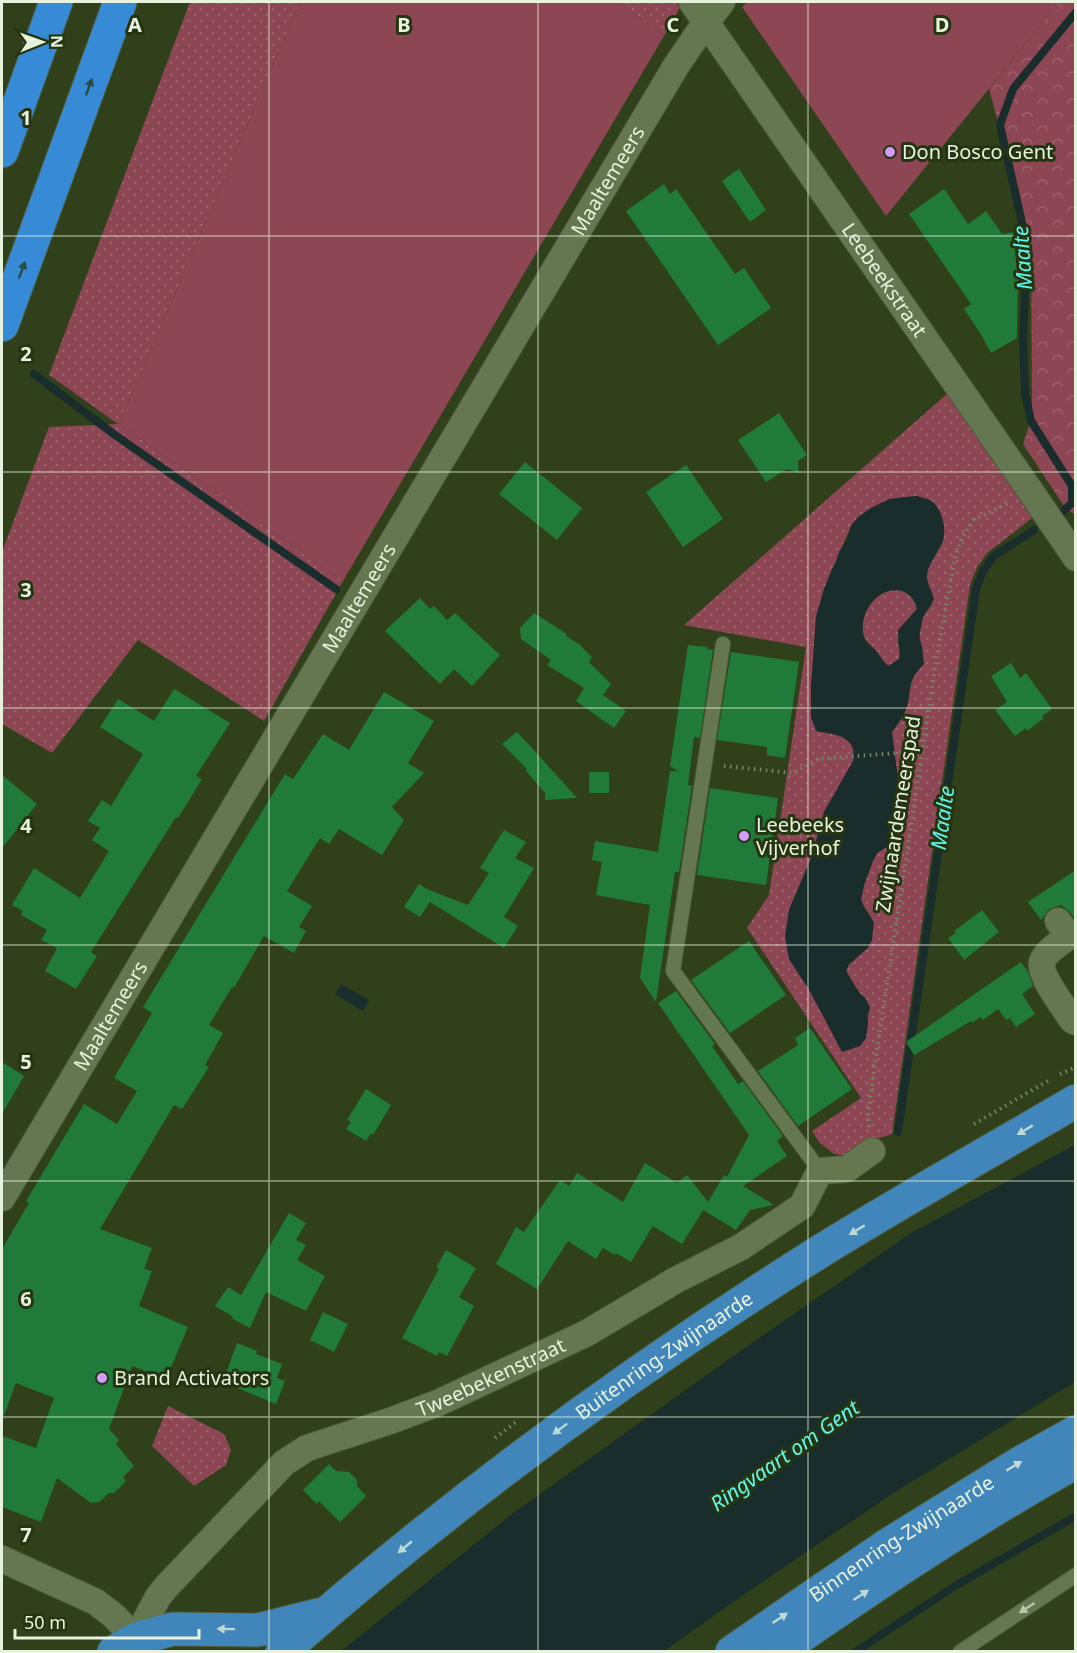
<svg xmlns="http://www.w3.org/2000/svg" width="1077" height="1653" font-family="'Noto Sans',sans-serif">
<defs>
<pattern id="grass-dots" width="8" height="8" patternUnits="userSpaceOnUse" patternTransform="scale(1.5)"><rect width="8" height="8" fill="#8d4654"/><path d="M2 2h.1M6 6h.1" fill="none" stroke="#9d616c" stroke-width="1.8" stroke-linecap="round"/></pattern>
<pattern id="park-crowns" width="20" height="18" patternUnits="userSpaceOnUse" patternTransform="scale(1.5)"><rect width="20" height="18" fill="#8d4654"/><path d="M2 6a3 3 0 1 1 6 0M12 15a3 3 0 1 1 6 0" fill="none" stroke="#9d616c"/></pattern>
</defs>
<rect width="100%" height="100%" fill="#2f401b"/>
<path fill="url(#grass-dots)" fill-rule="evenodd" d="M 190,2 L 300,2 L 119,424 L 343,581 L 264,721 L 138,640 L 52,753 L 2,724 L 2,552 L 49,427 L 118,424 L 49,375 Z
M 619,2 L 676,2 L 680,7 L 664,36 Z
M 948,393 L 1032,518 L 987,553 L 977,567 L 970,585 L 892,1134 L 876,1139 L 850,1156 L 834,1154 L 819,1142 L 812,1131 L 861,1098 L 747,928 L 769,895 L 806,647 L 684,625 ZM 917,496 L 927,499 L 944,524 L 943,541 L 928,569 L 927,576 L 932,605 C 929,609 925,612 923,617 C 916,632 922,648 923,664 C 908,681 912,682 908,702 C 905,714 899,723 892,732 L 898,799 L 891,838 L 887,847 L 877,853 L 873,861 L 864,885 L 861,900 L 864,907 L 869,914 L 855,960 C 842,968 846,971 853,982 C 855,985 856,988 858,990 C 860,994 865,997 867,1001 C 871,1008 867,1016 868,1024 L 821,1012 L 803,979 L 789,910 L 812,856 L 824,812 L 854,761 L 855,754 L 853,746 L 843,737 L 811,686 L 824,589 L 851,526 C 867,505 891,497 917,496 Z
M 897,590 C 908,591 915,599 917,609 C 910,619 897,631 898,644 C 899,651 901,653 899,659 L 889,666 C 883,662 881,657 876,651 C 873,646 866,643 864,637 C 859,621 868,601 883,593 C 887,591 893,590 897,590 Z
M 168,1406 L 224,1434 L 231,1450 L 226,1465 L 194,1486 L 152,1446 Z"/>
<path fill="url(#park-crowns)" d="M 1059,2 L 1076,2 L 1075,515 L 1064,506 L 1023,444 L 1032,417 L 1031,242 L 989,89 Z"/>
<path fill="#8d4654" d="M 300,2 L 619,2 L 664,36 L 343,581 L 119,424 Z
M 747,2 L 1059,2 L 886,216 L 742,7 Z"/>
<path fill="#192d2c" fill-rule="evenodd" d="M 917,496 C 922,498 930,499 934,503 C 943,513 947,531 942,543 C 938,553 929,562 927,573 C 925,583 932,589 934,599 L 923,617 L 919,637 L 922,646 L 924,664 C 908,681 912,682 908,703 C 905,714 899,723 892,732 L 899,786 L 898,799 L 891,838 L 887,847 L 877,853 L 873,861 L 864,885 L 861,900 L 864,907 L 874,922 L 872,940 L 868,948 L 849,964 L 846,971 L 859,993 L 866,999 L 870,1008 L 867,1016 L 868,1024 L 866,1038 L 860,1046 L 842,1052 L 811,993 L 789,959 L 785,936 L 789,910 L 812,856 L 824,812 L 853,761 C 858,735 835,735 816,731 L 811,717 L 811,686 L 816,616 L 824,589 L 832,569 L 836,562 L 839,552 L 848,537 L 851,526 L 858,517 L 868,510 L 889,499 ZM 897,590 C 908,591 915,599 917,609 L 898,630 C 898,640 901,652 899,659 L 888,666 C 883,662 881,657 876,651 C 872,646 866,643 864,637 C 859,620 868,601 883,593 C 887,591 893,590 897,590 Z
M 341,984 L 369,1000 L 363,1011 L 335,994 Z
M 1075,1145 L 1075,1382 L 895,1492 L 746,1593 L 664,1651 L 341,1651 L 512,1514 L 736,1354 L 911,1233 Z"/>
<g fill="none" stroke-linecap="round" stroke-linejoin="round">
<path stroke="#192d2c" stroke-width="8" d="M 34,374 L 115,435 L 336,589
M 1061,513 L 1072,503 L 1072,486 L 1031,421 L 1025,393 L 1023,340 L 1027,245 L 1000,125 L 1013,89 L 1076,12
M 898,1132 L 976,589 L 983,571 L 994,556 L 1034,530
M 855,1652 L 955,1586 L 1076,1516"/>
</g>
<path fill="#207b3b" d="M 739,169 L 766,210 L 750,222 L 722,181 Z
M 664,184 L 670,194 L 676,189 L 735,274 L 744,268 L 771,308 L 718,345 L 626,211 Z
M 944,189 L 968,224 L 986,211 L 1002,234 L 1013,232 L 1018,281 L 1017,338 L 991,353 L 982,336 L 964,309 L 971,304 L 909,214 Z
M 779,413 L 807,455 L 798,461 L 799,473 L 787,469 L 766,482 L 738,440 Z
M 525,462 L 582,508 L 557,540 L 499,494 Z
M 686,465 L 723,519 L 683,547 L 646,492 Z
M 420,598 L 430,609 L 434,606 L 447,620 L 455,613 L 500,655 L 472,686 L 454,669 L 440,684 L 385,631 Z
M 534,613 L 567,634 L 566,636 L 579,644 L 592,657 L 589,662 L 611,684 L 603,695 L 626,711 L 614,728 L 576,701 L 584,688 L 547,665 L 551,660 L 521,639 L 520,628 Z
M 688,645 L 707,647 L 707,649 L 713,650 L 700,738 L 694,737 L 688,785 L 692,786 L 679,872 L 675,872 L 656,1002 L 640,978 L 650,905 L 596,895 L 602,862 L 592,860 L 595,841 L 658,852 L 670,771 L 678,771 L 670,766 Z
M 731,652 L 799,662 L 785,758 L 767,755 L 767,747 L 717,740 Z
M 1011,663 L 1020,678 L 1026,673 L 1052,709 L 1042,716 L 1044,718 L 1027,731 L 1026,728 L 1015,736 L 995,710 L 1007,702 L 991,676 Z
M 174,689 L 230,723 L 196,776 L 202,779 L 178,818 L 176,817 L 91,952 L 97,956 L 76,989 L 45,971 L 57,948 L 41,940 L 47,930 L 21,915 L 23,911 L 12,905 L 34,868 L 80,898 L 109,851 L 92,840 L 100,828 L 88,821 L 102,800 L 111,806 L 143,754 L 100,727 L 118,699 L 154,721 Z
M 384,692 L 434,721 L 408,763 L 424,773 L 392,807 L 404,820 L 382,855 L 339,829 L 329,844 L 320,838 L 287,891 L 312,906 L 299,927 L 306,931 L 294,953 L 264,936 L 234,988 L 232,987 L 209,1025 L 223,1033 L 205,1065 L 209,1067 L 182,1109 L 174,1105 L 100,1229 L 152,1248 L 144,1269 L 152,1271 L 139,1306 L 188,1327 L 166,1379 L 132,1366 L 109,1429 L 119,1440 L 116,1444 L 134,1466 L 123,1477 L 126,1481 L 114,1493 L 109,1493 L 99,1502 L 91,1503 L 57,1478 L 41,1522 L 2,1507 L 2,1436 L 36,1448 L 54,1398 L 16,1383 L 3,1418 L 2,1417 L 2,1249 L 29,1203 L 26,1201 L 84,1104 L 117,1124 L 137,1091 L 114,1078 L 152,1013 L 143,1007 L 285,774 L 293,779 L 323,734 L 349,750 Z
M 517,732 L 532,748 L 577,798 L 545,800 L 545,793 L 526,771 L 527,769 L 502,744 Z
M 589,772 L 609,772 L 609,793 L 589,793 Z
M 2,775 L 37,804 L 2,848 Z
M 710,788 L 778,798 L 766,885 L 697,875 Z
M 504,830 L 526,842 L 515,858 L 534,868 L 504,917 L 518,926 L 504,948 L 430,902 L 420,917 L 404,907 L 419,884 L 429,890 L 468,905 L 489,873 L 480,868 Z
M 1076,870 L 1076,920 L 1070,912 L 1061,905 L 1049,909 L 1041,920 L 1028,902 Z
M 982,910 L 999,932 L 964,960 L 948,938 L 956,933 L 954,931 Z
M 749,941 L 786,995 L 730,1033 L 691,980 Z
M 1021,962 L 1028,972 L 1033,986 L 1022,994 L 1035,1014 L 1016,1027 L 1010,1018 L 1006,1020 L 998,1009 L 983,1020 L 980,1017 L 972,1023 L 971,1021 L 914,1055 L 906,1042 Z
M 676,991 L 715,1044 L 712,1046 L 738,1084 L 743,1081 L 783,1136 L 777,1141 L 787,1156 L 743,1186 L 774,1205 L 750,1210 L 736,1230 L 703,1210 L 705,1207 L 682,1244 L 653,1226 L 631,1262 L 616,1253 L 615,1255 L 603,1248 L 596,1259 L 568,1241 L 537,1289 L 496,1264 L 516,1227 L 524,1232 L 560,1180 L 569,1186 L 577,1173 L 623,1202 L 645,1163 L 677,1183 L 687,1175 L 708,1202 L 724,1175 L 727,1177 L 749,1135 L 658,1003 Z
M 810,1028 L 852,1089 L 798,1126 L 758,1071 L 798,1045 L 795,1038 Z
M 2,1062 L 24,1076 L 2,1114 Z
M 366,1089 L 391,1105 L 373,1135 L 371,1133 L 366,1141 L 346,1129 L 351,1122 L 347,1120 Z
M 289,1213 L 306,1223 L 296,1240 L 306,1245 L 297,1260 L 325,1276 L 306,1311 L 266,1292 L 250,1328 L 233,1319 L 232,1316 L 215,1306 L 228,1287 L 241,1295 Z
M 446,1250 L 476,1268 L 459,1297 L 474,1306 L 447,1356 L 439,1352 L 437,1356 L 402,1338 L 439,1269 L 436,1268 Z
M 323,1312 L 348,1324 L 334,1352 L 310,1340 Z
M 237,1343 L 257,1351 L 256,1354 L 282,1364 L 277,1378 L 285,1381 L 276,1404 L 223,1382 Z
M 329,1464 L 336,1471 L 349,1472 L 357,1480 L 357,1486 L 366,1496 L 340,1522 L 319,1501 L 317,1504 L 303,1490 Z"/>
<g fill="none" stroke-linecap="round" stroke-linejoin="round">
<defs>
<path id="service" d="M 723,644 L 673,971 L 820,1171
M 960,1652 L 1076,1575"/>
<g id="minor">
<path id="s1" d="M 692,2 L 1031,492 L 1076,558"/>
<path d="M 1058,921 L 1069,936 C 1061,942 1045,952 1042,962 C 1039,976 1065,1008 1072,1020 L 1076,1022"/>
<path id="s2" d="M 2,1198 L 676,66 L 706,22 L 722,2"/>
<path id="s3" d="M 2,1559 L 96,1602 L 114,1616 L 136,1639 L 158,1597 L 167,1586 L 284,1463 L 307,1448 L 390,1421 L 438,1403 L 587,1333 L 676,1280 L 741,1247 L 802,1206 L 820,1171 L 847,1169 L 872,1151"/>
</g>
<g id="trunk">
<path d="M 114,1652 L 136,1639 L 173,1629 L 258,1630 L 318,1615"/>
<path id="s4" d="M 282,1652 C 448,1505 628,1373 816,1254 C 901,1201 989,1152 1076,1101"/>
<path id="s5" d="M 732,1652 L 886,1546 L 1020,1463 L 1076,1432"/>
<path d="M 778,1652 C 875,1585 973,1519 1076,1462"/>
</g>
<path id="motorway" d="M 2,151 L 56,2
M 2,325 L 120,2"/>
</defs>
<use href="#service" stroke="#4d5b3b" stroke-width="16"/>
<use href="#minor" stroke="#4d5b3b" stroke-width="28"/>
<use href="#trunk" stroke="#4d5b3b" stroke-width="35"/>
<use href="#motorway" stroke="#4d5b3b" stroke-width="35"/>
<path stroke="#788768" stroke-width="4" stroke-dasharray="1.5 4.5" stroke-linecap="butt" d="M 724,766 L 794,773 L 818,759 L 923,751
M 1060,1074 L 1076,1067
M 974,1124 L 1048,1081
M 869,1127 L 868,1115 L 875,1063 L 937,655 L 955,557 L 963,536 L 974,520 L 1010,502
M 495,1438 L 516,1422"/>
<use href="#service" stroke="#657751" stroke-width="14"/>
<use href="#minor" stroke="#657751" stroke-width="26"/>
<use href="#trunk" stroke="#4086ba" stroke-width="33"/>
<use href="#motorway" stroke="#378ad5" stroke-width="33"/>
</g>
<defs><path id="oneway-solid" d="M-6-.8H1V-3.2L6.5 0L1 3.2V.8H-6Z" transform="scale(1.5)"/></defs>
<g fill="#2a4a42">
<use href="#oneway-solid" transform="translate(89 87) rotate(-70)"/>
<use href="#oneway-solid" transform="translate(22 270) rotate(-70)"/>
</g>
<g fill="#bed8d5">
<use href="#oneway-solid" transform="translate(1025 1130) rotate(149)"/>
<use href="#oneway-solid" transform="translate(857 1230) rotate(149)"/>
<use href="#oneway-solid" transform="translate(560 1429) rotate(143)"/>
<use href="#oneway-solid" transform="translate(1014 1466) rotate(-31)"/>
<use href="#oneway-solid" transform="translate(405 1547) rotate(140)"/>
<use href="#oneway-solid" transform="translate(861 1595) rotate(-34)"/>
<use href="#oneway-solid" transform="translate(780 1618) rotate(-34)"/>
<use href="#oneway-solid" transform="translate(226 1629) rotate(-179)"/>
</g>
<use fill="#bac8ad" href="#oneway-solid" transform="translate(1027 1608) rotate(147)"/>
<path fill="none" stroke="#e8f3de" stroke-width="1.5" stroke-opacity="0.55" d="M 269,2 L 269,1652M 538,2 L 538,1652M 808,2 L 808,1652M 2,236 L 1076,236M 2,472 L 1076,472M 2,708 L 1076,708M 2,945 L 1076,945M 2,1181 L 1076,1181M 2,1417 L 1076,1417"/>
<g fill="#d29cfd" stroke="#263511" stroke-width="2">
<circle cx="890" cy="152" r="6"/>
<circle cx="744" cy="836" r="6"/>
<circle cx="102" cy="1378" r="6"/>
</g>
<g text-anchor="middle" stroke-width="6" stroke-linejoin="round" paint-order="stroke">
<g font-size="20" fill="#e8f3de" stroke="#263511" text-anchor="start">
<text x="902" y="159">Don Bosco Gent</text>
<text x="756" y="832">Leebeeks<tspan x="756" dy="23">Vijverhof</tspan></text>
<text x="114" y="1385">Brand Activators</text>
</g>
<g font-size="20" fill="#e8f3de" stroke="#263511">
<text dy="7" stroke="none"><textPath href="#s2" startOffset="1184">Maaltemeers</textPath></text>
<text dy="7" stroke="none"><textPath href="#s1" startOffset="338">Leebeekstraat</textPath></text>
<text dy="7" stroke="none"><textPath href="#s2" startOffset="698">Maaltemeers</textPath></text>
<text transform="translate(898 814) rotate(-81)" y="7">Zwijnaardemeerspad</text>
<text dy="7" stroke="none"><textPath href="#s2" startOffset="212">Maaltemeers</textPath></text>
<text dy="7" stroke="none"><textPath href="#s4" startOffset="484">Buitenring-Zwijnaarde</textPath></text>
<text dy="7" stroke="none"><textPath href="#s3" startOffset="614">Tweebekenstraat</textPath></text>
<text dy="7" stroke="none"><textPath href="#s5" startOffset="204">Binnenring-Zwijnaarde</textPath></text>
</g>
<g font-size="21" font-style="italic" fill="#60f5eb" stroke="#263511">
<text transform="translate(1023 258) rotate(-94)" y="7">Maalte</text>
<text transform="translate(943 818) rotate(-82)" y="7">Maalte</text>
<text transform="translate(785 1456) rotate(-35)" y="7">Ringvaart om Gent</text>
</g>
</g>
<g font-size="20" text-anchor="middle" font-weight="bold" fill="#e8f3de" stroke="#263511" stroke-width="6" stroke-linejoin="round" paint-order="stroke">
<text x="135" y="32">A</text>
<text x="404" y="32">B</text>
<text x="673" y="32">C</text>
<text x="942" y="32">D</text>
<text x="26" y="125">1</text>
<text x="26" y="361">2</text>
<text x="26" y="597">3</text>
<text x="26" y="833">4</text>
<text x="26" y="1069">5</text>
<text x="26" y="1306">6</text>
<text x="26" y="1542">7</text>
</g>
<rect width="1077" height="1653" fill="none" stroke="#e8f3de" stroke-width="6"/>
<g transform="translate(42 42) rotate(89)" stroke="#263511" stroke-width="4.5" paint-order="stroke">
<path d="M0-4.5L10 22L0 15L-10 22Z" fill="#e8f3de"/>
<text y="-9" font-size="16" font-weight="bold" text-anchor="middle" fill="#e8f3de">N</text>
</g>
<path d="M15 1629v9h184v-9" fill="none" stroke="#e8f3de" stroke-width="3"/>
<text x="24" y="1629" font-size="18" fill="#e8f3de" stroke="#263511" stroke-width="4.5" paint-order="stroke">50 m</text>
</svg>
